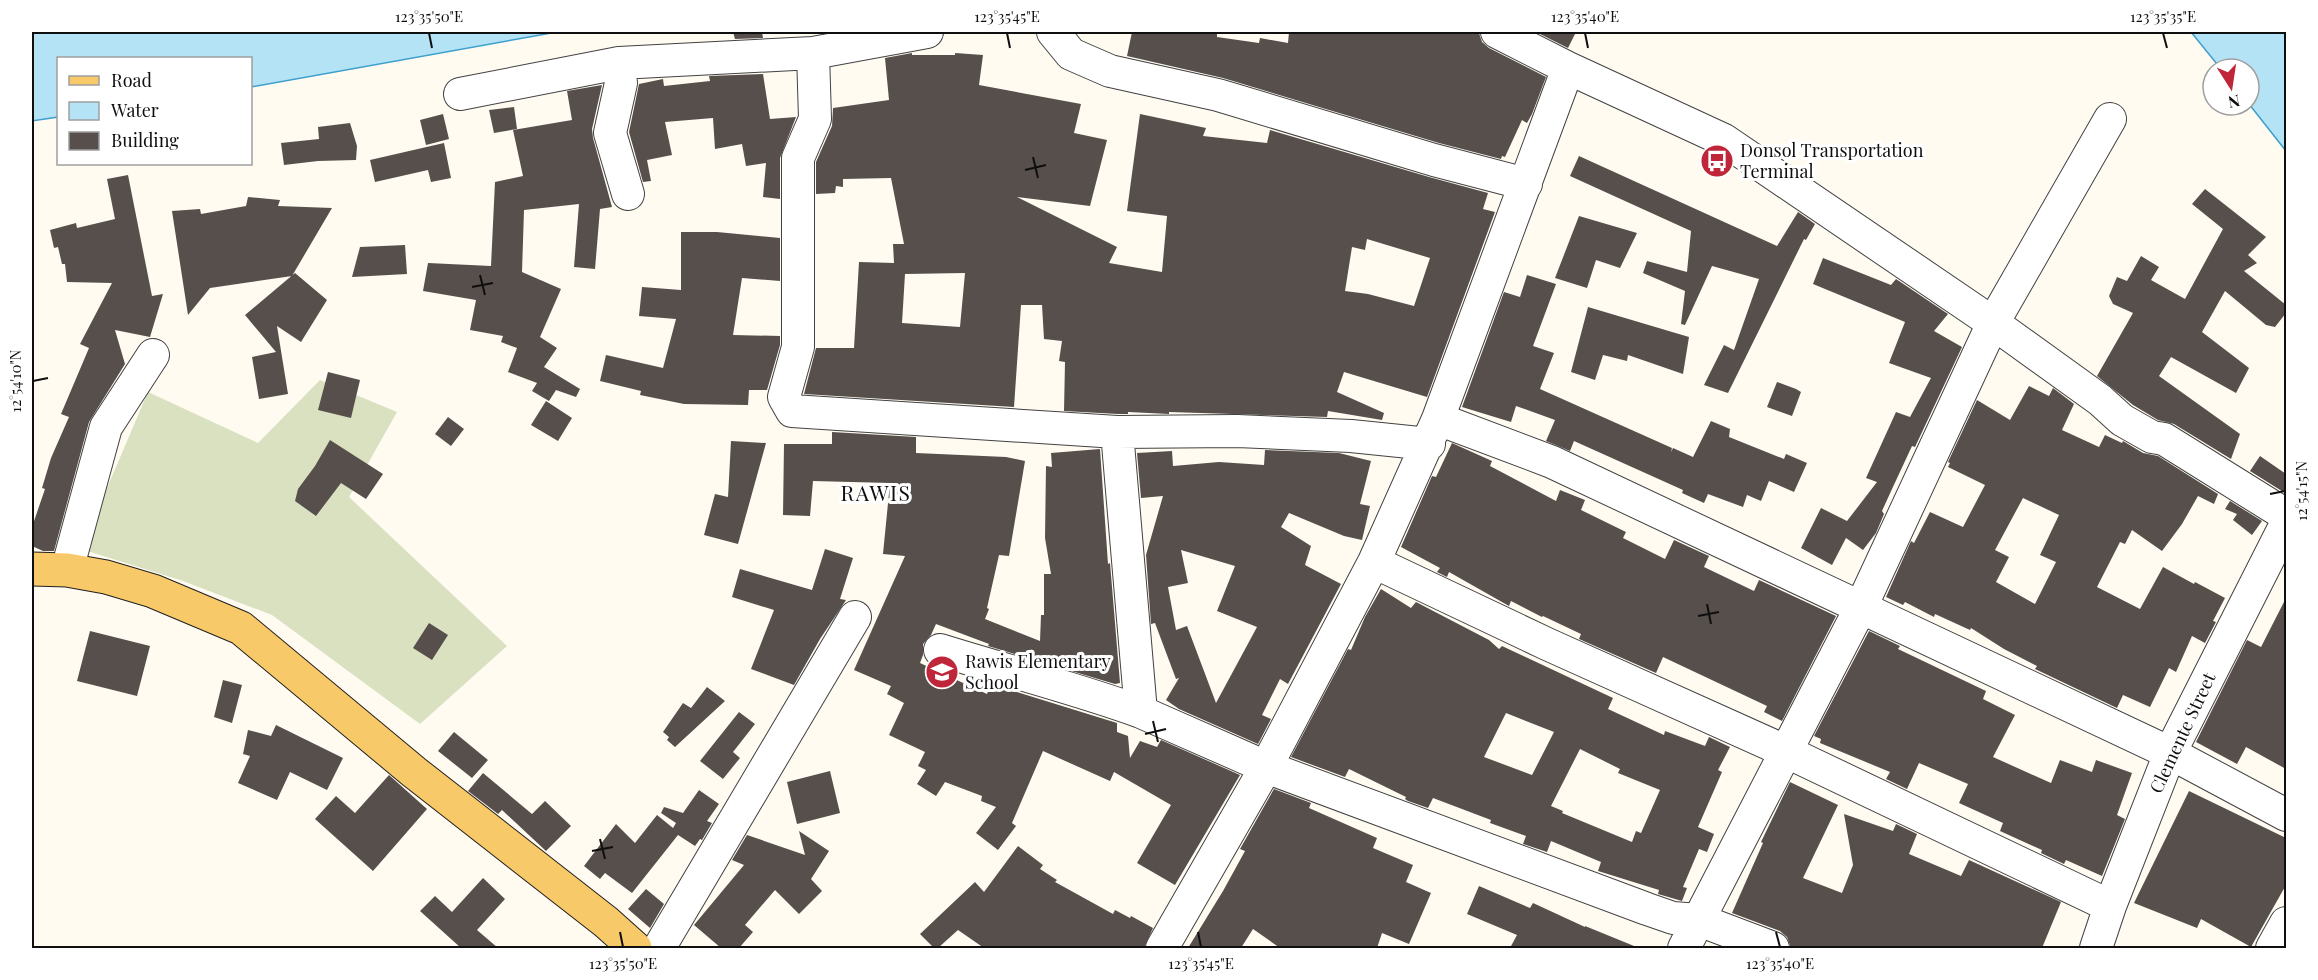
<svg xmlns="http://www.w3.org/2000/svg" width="2318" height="980" font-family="'Playfair Display',serif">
<rect width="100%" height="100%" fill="#fffbf1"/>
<path fill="#dae1c1" d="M 320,380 L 397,412 L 349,497 L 507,646 L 420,724 L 272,615 L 183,581 L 81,549 L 148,392 L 258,443 Z"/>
<path fill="#b5e3f6" stroke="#3c9fcd" stroke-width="1.5" d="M 32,32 L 557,32 L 251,87 L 250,58 L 58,58 L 58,117 L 32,121 Z
M 2191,32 L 2286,32 L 2286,151 L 2249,104 L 2249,69 L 2221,69 Z"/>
<path fill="#574f4b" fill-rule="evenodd" d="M 733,32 L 762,32 L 763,38 L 735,39 Z
M 1132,32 L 1217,33 L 1217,37 L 1259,43 L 1260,38 L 1288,43 L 1289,32 L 1476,32 L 1479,33 L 1482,42 L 1489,48 L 1546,77 L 1532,114 L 1527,123 L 1522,120 L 1505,157 L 1502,156 L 1501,159 L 1439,143 L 1223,78 L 1127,56 Z
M 1536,32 L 1576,32 L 1568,48 Z
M 912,53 L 912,55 L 955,55 L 955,53 L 983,55 L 979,85 L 1081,104 L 1074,133 L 1107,140 L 1090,206 L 1017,197 L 1117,247 L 1109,263 L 1162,272 L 1167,216 L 1127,211 L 1140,114 L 1206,128 L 1203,136 L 1267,143 L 1270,130 L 1429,177 L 1488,193 L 1483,209 L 1495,212 L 1427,397 L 1344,372 L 1337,392 L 1384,413 L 1382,420 L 1328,411 L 1327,417 L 1169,412 L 1169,414 L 1128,412 L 1128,414 L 1118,414 L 1064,411 L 1065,362 L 1059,361 L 1062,341 L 1044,339 L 1042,305 L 1021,305 L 1014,407 L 804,394 L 816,348 L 854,348 L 859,262 L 894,263 L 893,244 L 904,244 L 891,178 L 843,179 L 843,187 L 836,186 L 835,193 L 816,194 L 816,162 L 832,126 L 833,108 L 889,100 L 885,58 ZM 1367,239 L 1430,258 L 1414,306 L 1368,294 L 1345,291 L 1352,247 L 1365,250 ZM 965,273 L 960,327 L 902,323 L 905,274 Z
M 763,74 L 770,119 L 796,117 L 780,158 L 780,199 L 763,197 L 766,163 L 746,166 L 742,144 L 715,149 L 713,118 L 665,122 L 672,155 L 647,160 L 651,181 L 643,182 L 629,132 L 639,84 L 663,79 L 664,86 L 710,81 L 709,76 Z
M 602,85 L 592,129 L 593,138 L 612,207 L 600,209 L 595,269 L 574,267 L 579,204 L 524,210 L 522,272 L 561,289 L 540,337 L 557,348 L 544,367 L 580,389 L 576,397 L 556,390 L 549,401 L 532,391 L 537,383 L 508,372 L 517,348 L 501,342 L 503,336 L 470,330 L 476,300 L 423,291 L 428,263 L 491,266 L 495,182 L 523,176 L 513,130 L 572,120 L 567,91 Z
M 514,107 L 517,129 L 494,133 L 489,110 Z
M 443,114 L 449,139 L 426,145 L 420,120 Z
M 350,123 L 357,146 L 356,160 L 318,161 L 284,165 L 281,143 L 319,139 L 318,127 Z
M 444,143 L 451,178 L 431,182 L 428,170 L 375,182 L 370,160 Z
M 1579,156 L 1777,246 L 1798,212 L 1815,224 L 1806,240 L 1804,239 L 1728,393 L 1704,385 L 1724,345 L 1734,350 L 1759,279 L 1712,266 L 1685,325 L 1681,324 L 1685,291 L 1643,273 L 1647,261 L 1687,272 L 1691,231 L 1570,176 Z
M 128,175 L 152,296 L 163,294 L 150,337 L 115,330 L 125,364 L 89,422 L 54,551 L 43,551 L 32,546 L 32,527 L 45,489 L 42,488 L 51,458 L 69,417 L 61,414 L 89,348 L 80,344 L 112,283 L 67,282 L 65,264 L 62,264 L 58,247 L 54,248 L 50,230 L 76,223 L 77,228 L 115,219 L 107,179 Z
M 2205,189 L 2266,237 L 2248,255 L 2257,263 L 2244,271 L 2286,305 L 2286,313 L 2275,327 L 2266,325 L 2225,291 L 2202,332 L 2249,368 L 2236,393 L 2171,357 L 2159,376 L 2240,434 L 2231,459 L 2174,424 L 2158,420 L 2133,405 L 2097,376 L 2133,313 L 2113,304 L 2109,296 L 2117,277 L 2127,281 L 2141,256 L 2159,267 L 2151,280 L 2185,299 L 2223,229 L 2192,204 Z
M 248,197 L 280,200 L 278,206 L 332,208 L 292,276 L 210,288 L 188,315 L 172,211 L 200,209 L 201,214 L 246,206 Z
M 1579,216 L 1637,233 L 1620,268 L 1596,260 L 1587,288 L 1555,278 Z
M 681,232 L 717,232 L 780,238 L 780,281 L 742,278 L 733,335 L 780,336 L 780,345 L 767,390 L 749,390 L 748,405 L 684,404 L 640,395 L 641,391 L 600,381 L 606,355 L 663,368 L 676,319 L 639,316 L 642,287 L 681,290 Z
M 405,245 L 407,274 L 352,277 L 360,247 Z
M 1823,258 L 1891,285 L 1896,279 L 1948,314 L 1934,331 L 1962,347 L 1915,447 L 1912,446 L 1892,489 L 1882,511 L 1884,514 L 1876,533 L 1863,550 L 1846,538 L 1832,565 L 1801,548 L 1821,508 L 1847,521 L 1877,482 L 1866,478 L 1896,412 L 1910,417 L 1931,378 L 1889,363 L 1905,322 L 1813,284 Z
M 295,273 L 327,300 L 301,342 L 277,326 L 288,394 L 259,399 L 252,357 L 276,352 L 245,315 Z
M 1527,275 L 1556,284 L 1533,346 L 1554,353 L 1540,389 L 1672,448 L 1671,452 L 1673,448 L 1693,457 L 1711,421 L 1730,429 L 1729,437 L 1784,459 L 1786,454 L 1807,463 L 1794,492 L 1769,481 L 1761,501 L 1747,495 L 1743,507 L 1708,494 L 1704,503 L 1682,493 L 1683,490 L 1574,441 L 1570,451 L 1546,441 L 1555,420 L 1516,406 L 1511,422 L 1462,407 L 1504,292 L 1520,297 Z
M 1588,307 L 1689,337 L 1683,374 L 1628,355 L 1627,361 L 1603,355 L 1595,380 L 1571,372 Z
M 328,372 L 360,380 L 351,418 L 318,410 Z
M 1777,382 L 1796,389 L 1801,392 L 1792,416 L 1767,407 Z
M 2029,386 L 2049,396 L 2053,388 L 2074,404 L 2062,430 L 2099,447 L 2105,435 L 2122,443 L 2123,441 L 2143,453 L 2158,456 L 2218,494 L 2214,504 L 2198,496 L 2182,524 L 2162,551 L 2132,530 L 2125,544 L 2120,542 L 2097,587 L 2140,609 L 2163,567 L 2194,584 L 2195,582 L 2225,598 L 2213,621 L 2216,622 L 2205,643 L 2192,636 L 2176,672 L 2169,668 L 2150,707 L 2123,695 L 2117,708 L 2035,669 L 2037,666 L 2004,649 L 1971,628 L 1970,630 L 1935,614 L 1934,617 L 1905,602 L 1903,605 L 1886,597 L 1911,541 L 1914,543 L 1930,512 L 1963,527 L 1985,485 L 1948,467 L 1950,463 L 1948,462 L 1977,400 L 2010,420 ZM 2023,498 L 2059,515 L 2040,555 L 2056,562 L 2035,604 L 1996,582 L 2009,557 L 1995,550 Z
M 546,401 L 572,418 L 558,441 L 531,425 Z
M 448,417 L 464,429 L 451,446 L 435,434 Z
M 832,432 L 916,437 L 916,453 L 1006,457 L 1025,461 L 1009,556 L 999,555 L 987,608 L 989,609 L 985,619 L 1040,641 L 1041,615 L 1044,615 L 1044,574 L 1051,574 L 1045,538 L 1046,466 L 1052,467 L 1051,453 L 1100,449 L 1108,564 L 1110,563 L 1120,683 L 1115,684 L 988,646 L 989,644 L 936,624 L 931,635 L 923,644 L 923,655 L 920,663 L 987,694 L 991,684 L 1117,723 L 1117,732 L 1128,736 L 1130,758 L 1140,741 L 1157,747 L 1161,740 L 1240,775 L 1175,885 L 1137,863 L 1171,805 L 1114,772 L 1110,781 L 1043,751 L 1012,823 L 1016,826 L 998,850 L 976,833 L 996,807 L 981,801 L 982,796 L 945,782 L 936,796 L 917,784 L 926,770 L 918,766 L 925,752 L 889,735 L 904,703 L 887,694 L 891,686 L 854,670 L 905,556 L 883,554 L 890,483 L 813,481 L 810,516 L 783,515 L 784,444 L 832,444 Z
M 330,440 L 383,474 L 366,499 L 341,483 L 316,516 L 295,501 L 298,489 L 315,466 Z
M 731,441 L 766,443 L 738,544 L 704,535 L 715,494 L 728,497 Z
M 1452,443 L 1492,461 L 1490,466 L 1556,501 L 1560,490 L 1585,500 L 1581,510 L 1626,532 L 1623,538 L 1665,559 L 1674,540 L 1709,556 L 1704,567 L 1754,591 L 1759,580 L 1836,616 L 1782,721 L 1764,712 L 1767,706 L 1663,657 L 1656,673 L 1579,639 L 1581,634 L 1543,616 L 1542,617 L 1511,601 L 1509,606 L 1449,572 L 1447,577 L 1437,572 L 1440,568 L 1401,547 L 1432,476 L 1436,477 Z
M 1265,450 L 1339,453 L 1371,461 L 1360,504 L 1370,506 L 1362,540 L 1344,536 L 1289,513 L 1281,527 L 1311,546 L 1305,565 L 1341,584 L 1288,684 L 1280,679 L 1262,715 L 1271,719 L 1258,744 L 1179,709 L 1166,700 L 1179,678 L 1176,679 L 1155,623 L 1151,624 L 1146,555 L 1163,496 L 1141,498 L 1137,453 L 1172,451 L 1173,466 L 1219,462 L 1264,465 ZM 1181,550 L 1235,566 L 1217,611 L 1257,627 L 1216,703 L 1187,626 L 1176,630 L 1168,587 L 1188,583 Z
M 2260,456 L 2286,474 L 2285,493 L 2250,471 Z
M 2230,501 L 2262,521 L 2252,535 L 2233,520 L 2237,514 L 2225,509 Z
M 825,549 L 853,558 L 840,599 L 846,600 L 820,639 L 794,685 L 751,669 L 774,610 L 732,597 L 740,569 L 812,590 Z
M 1381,589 L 1411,608 L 1416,602 L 1489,640 L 1499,649 L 1502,646 L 1613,698 L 1608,709 L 1664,735 L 1665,731 L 1705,746 L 1709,737 L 1730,747 L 1718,770 L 1722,772 L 1698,827 L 1714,834 L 1707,852 L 1699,849 L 1683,887 L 1687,888 L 1682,901 L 1658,894 L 1659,890 L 1598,871 L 1601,862 L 1551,841 L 1547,852 L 1523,844 L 1526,836 L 1490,823 L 1491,820 L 1433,798 L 1428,808 L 1408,801 L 1405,799 L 1406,797 L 1349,769 L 1345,777 L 1291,757 L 1348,649 L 1351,650 L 1365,617 ZM 1506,713 L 1554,732 L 1532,775 L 1484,757 ZM 1580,749 L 1620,769 L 1618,773 L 1660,790 L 1641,833 L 1636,831 L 1632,842 L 1562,813 L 1563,811 L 1551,806 Z
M 2286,598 L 2286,769 L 2246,747 L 2237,764 L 2196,742 L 2247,640 L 2261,647 Z
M 429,623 L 448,635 L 432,660 L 413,648 Z
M 90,631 L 150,646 L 137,696 L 77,681 Z
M 1869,631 L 1900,646 L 1898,649 L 1986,691 L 1983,699 L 2015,715 L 1993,757 L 2051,783 L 2060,760 L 2092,772 L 2096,760 L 2132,773 L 2117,815 L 2125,819 L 2102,876 L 2066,860 L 2064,864 L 2041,853 L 2042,850 L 2000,831 L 2003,823 L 1959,803 L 1968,784 L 1919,763 L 1907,789 L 1886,779 L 1890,772 L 1820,743 L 1821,739 L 1814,736 Z
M 223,680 L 242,685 L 232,723 L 214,717 Z
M 707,687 L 725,701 L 675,747 L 667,740 L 669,737 L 663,732 L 683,703 L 691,708 Z
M 739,712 L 755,724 L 733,752 L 740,758 L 723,779 L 700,761 Z
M 276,725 L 343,758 L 327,790 L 290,772 L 277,800 L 238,783 L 250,756 L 243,754 L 248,730 L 271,736 Z
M 454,732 L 488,760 L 472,778 L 438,751 Z
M 830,771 L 840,813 L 797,824 L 787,782 Z
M 483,773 L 532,814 L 545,801 L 571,826 L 546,851 L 502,810 L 498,814 L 468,791 Z
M 389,775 L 427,809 L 373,871 L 315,819 L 336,796 L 355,813 Z
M 1790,782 L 1838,805 L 1803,878 L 1842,893 L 1853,865 L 1844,814 L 1893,831 L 1896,824 L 1917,834 L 1909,854 L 1961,876 L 1969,860 L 2061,902 L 2042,948 L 1791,948 L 1787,937 L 1780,931 L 1732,913 L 1763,843 L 1761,842 Z
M 1274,789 L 1311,803 L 1309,808 L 1377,838 L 1373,848 L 1413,865 L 1406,882 L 1431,893 L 1409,944 L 1382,933 L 1377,948 L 1280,948 L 1253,929 L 1241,948 L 1182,948 L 1184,946 L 1188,948 L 1223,891 L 1245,851 L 1240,849 Z
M 699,790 L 719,804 L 707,821 L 712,823 L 702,840 L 700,839 L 695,846 L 678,835 L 632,893 L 605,873 L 600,879 L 584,866 L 616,824 L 635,843 L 657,815 L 673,828 L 676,823 L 661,813 L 664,807 L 683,813 Z
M 2189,791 L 2286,838 L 2286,885 L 2251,947 L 2201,919 L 2197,928 L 2134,903 Z
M 799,831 L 829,851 L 811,879 L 822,891 L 799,914 L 775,890 L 745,925 L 753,932 L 739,948 L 721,948 L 694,925 L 744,865 L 732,860 L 747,835 L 805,855 Z
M 1018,846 L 1043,865 L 1040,869 L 1057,880 L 1055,882 L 1113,914 L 1115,910 L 1130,918 L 1131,916 L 1153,928 L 1144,948 L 984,948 L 958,930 L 938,948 L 934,948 L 920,934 L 975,882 L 984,892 Z
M 483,878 L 505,899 L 477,930 L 498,948 L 461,948 L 420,911 L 435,896 L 452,912 Z
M 1479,886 L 1530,908 L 1533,903 L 1585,927 L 1585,926 L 1639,948 L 1510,948 L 1517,935 L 1467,914 Z
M 646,889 L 664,904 L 650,928 L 628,909 Z"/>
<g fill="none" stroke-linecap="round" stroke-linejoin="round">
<defs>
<path id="minor" d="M 1053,32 L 1071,54 L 1110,71 L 1218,95 L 1434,160 L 1526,184
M 1497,32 L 1568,68 L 1724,140 L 1993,323 L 2100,400 L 2122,420 L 2152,437 L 2164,439 L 2286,515
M 813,53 L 815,119 L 798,158 L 798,347 L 784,397 L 792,411 L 1117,432 L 1237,431 L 1351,436 L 1429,444
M 619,63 L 621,83 L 610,133 L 628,194
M 460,94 L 619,63 L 813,53 L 927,32
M 1438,419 L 1552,462 L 2170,753 L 2286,815
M 1117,432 L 1141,712 L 1266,767 L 1647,909 L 1673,918 L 1699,920 L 1773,948
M 1374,562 L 1547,644 L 1785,751 L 2110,906
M 67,570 L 106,427 L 153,355
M 940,650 C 1007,671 1075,688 1141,712
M 659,948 L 855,617
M 1162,948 L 1266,767 L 1374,562 L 1438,419 L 1568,68
M 1684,948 L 1861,607 L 1993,323 L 2110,119
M 2096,948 L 2110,906 L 2170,753 L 2286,524
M 2272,948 L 2286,923"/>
<path id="major" d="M 32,569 L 67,570 L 106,577 L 153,591 L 241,628 L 414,772 L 606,922 L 635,948"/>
</defs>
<use href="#minor" stroke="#424242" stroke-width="34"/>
<use href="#major" stroke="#202020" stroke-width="35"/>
<use href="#minor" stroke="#fff" stroke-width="32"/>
<use href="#major" stroke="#f8c968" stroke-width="33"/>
</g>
<path fill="none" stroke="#0f0f0f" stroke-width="2" d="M 429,33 L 432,48M 1007,33 L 1010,48M 1585,33 L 1588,48M 2163,33 L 2167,48M 1033,157 L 1038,178M 1025,170 L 1046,165M 480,275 L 485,295M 472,287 L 493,283M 33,381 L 48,378M 2270,494 L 2285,491M 1707,604 L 1711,624M 1698,616 L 1719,612M 1153,721 L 1158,742M 1145,734 L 1166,729M 600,839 L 605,859M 592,851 L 613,847M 620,932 L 623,947M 1198,932 L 1201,947M 1776,932 L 1780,947"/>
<defs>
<symbol id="bus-disc" viewBox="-11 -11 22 22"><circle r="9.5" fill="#bf263a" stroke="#fff"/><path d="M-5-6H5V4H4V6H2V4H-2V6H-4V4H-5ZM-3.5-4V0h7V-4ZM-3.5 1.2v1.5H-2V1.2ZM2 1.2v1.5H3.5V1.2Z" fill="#fff"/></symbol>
<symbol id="school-disc" viewBox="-11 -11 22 22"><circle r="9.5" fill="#bf263a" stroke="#fff"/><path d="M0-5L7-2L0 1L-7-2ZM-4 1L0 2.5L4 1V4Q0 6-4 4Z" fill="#fff"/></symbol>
</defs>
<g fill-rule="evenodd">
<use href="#bus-disc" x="1698" y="142" width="38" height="38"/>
<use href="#school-disc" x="923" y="653" width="38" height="38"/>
</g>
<g text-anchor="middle" stroke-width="6" stroke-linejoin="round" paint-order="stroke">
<g font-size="18" fill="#0f0f0f" stroke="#fff" text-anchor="start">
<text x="1740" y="157">Donsol Transportation<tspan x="1740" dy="21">Terminal</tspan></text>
<text x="965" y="668">Rawis Elementary<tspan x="965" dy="21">School</tspan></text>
</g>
<g font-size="18" fill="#0f0f0f" stroke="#fff">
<text transform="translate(2183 733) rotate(-65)" y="6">Clemente Street</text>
</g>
<g font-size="21" letter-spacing="1.5" fill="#0f0f0f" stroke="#fff">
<text x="876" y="501">RAWIS</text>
</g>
</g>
<rect width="2318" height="980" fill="none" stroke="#ffffff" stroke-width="66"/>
<rect x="57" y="57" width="195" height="108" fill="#ffffff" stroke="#9f9f9f" stroke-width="1.5"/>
<rect x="69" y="76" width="30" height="9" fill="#f8c968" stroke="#9f9f9f" stroke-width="1.5"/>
<text x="111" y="87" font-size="18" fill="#0f0f0f">Road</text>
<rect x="69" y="102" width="30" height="18" fill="#b5e3f6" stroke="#9f9f9f" stroke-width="1.5"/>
<text x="111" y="117" font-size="18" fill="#0f0f0f">Water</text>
<rect x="69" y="132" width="30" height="18" fill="#574f4b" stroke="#9f9f9f" stroke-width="1.5"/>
<text x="111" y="147" font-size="18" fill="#0f0f0f">Building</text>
<g transform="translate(2231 87) rotate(168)"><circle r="28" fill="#ffffff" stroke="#9f9f9f" stroke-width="1.5"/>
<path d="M0-4.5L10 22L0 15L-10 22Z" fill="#bf263a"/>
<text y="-9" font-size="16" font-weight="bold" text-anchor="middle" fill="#0f0f0f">N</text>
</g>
<rect x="33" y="33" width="2252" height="914" fill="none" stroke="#0f0f0f" stroke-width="2"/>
<g font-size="15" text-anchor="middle" fill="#0f0f0f">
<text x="429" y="22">123°35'50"E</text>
<text x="1007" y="22">123°35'45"E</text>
<text x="1585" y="22">123°35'40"E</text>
<text x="2163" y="22">123°35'35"E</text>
<text transform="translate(16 381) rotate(-90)" y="5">12°54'10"N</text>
<text transform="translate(2302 491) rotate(-90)" y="5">12°54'15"N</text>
<text x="623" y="969">123°35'50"E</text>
<text x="1201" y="969">123°35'45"E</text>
<text x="1780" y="969">123°35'40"E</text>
</g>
</svg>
